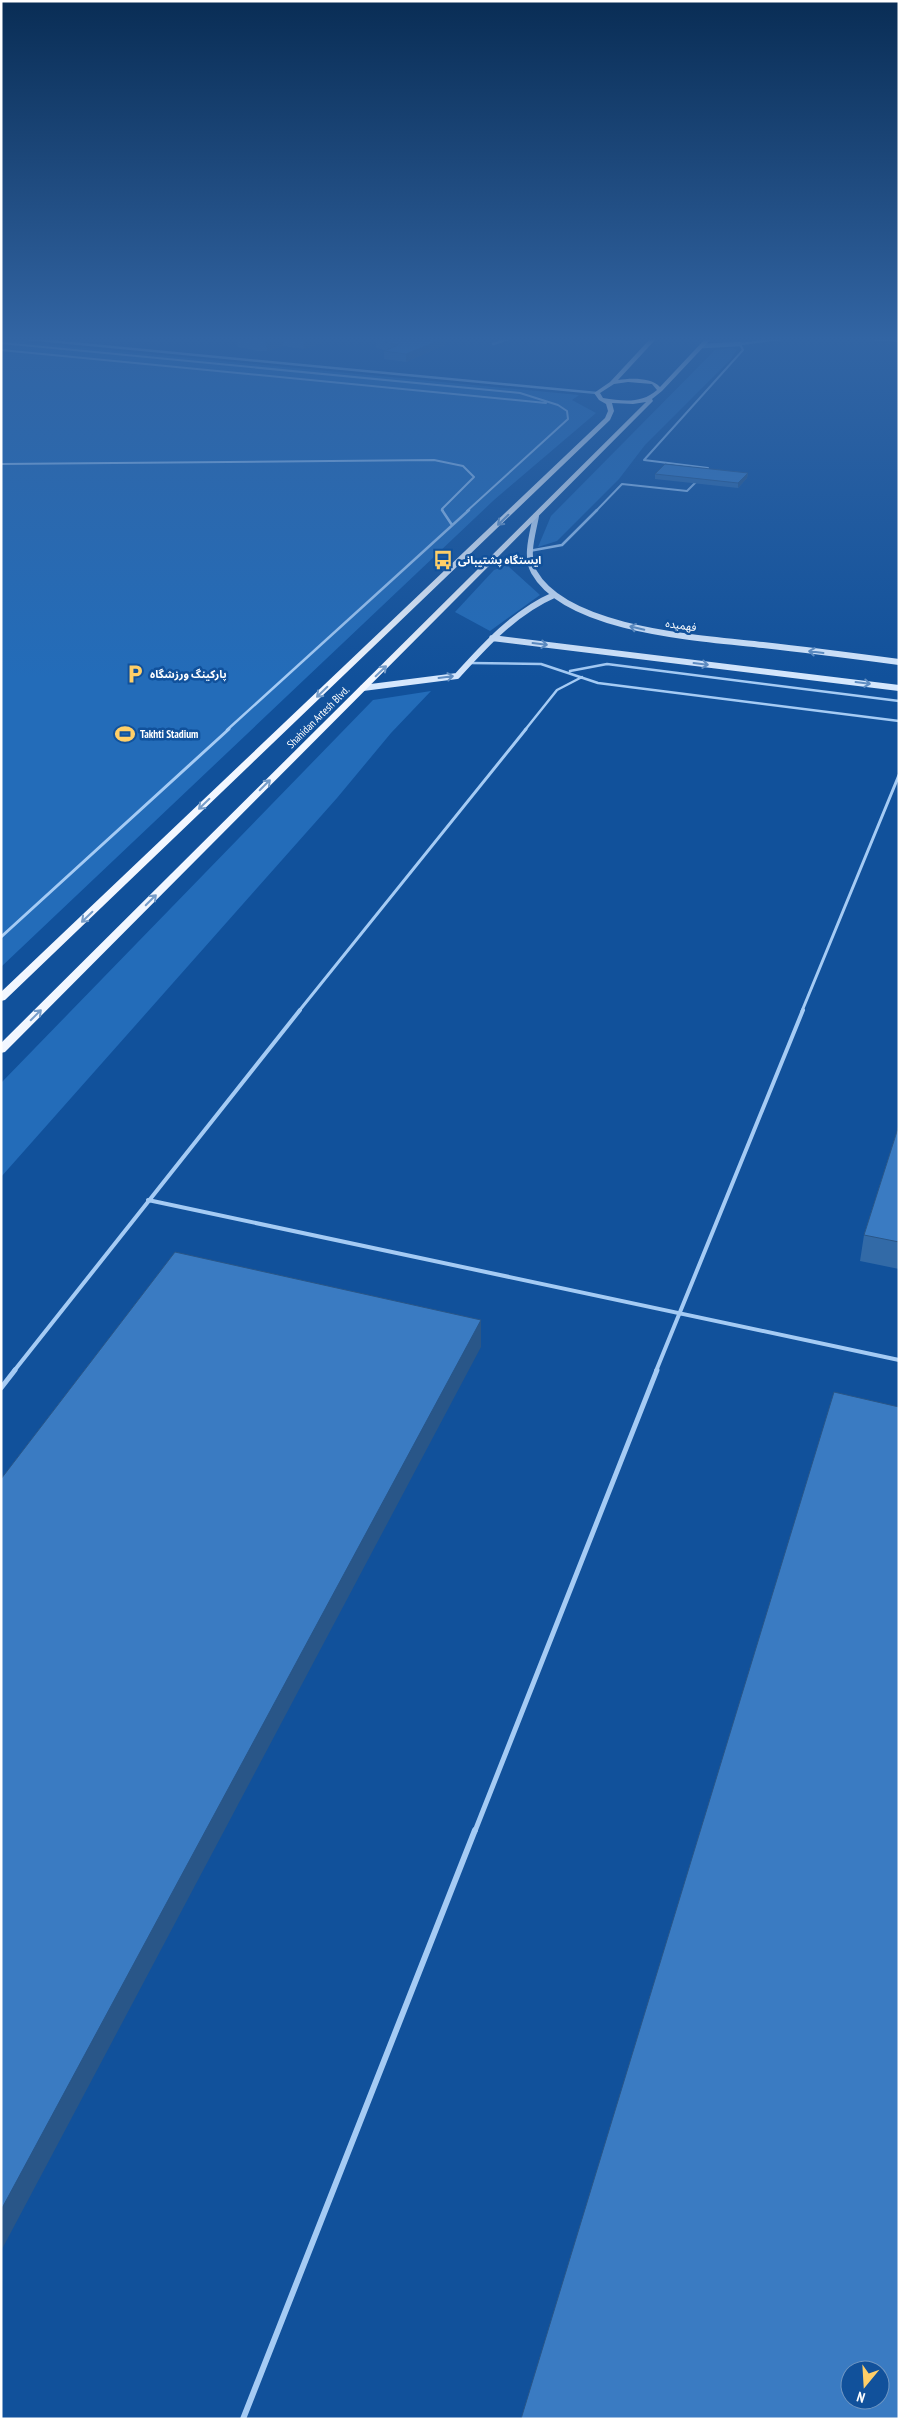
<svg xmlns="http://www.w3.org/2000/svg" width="900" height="2420" font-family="'PT Sans Narrow','Noto Sans Arabic',sans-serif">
<rect width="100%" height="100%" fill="#11519b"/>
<path fill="#236cb9" d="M 1,340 L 579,395 L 572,400 L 596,413 L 494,500 L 1,967 Z
M 732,348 L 737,350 L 730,360 L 645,445 L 619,479 L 557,541 L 538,547 L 551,516 L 715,350 Z
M 507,565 L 540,595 L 490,631 L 455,612 L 494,570 Z
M 431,691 L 391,733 L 337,798 L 1,1177 L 1,1083 L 373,700 Z"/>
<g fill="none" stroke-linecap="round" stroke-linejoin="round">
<path stroke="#a5cbf4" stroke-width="2" d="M 867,339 L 899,341
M 1,343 L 520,393 L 558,405 L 567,411 L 568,419 L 467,511
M 1,350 L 546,403
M 1,464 L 434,460 L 463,466 L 474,477 L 442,509 L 443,511
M 704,473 L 708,468 L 644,460 L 743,350 L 740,344
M 596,511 L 622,484 L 687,491 L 698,480"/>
<path stroke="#a5cbf4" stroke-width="2.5" d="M 442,510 L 452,525
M 529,551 L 562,545 L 597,510
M 470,663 L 541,664 L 598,683 L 899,721
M 570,671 L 607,664 L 899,701
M 227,730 L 469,510
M 525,730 L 557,690 L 582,677"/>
<path stroke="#a5cbf4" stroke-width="3" d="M 1,937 L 229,729
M 299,1011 L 526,729
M 802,1011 L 899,775"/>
<path stroke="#a5cbf4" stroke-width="4" d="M 148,1200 L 899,1360
M 14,1371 L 300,1010
M 656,1371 L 803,1010"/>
<path stroke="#a5cbf4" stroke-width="5" d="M 1,1388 L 15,1370
M 475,1831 L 657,1370"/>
<path stroke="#a5cbf4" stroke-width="6" d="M 243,2419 L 475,1830"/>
<path stroke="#a5cbf4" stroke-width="2.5" d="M 28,339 L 597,393
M 493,344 L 508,339
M 740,344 L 780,339"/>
<path stroke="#a5cbf4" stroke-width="4.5" d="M 703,346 L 740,344"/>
<path stroke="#d5e7fd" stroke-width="6" d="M 536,516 C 533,533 525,556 534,572 C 567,631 702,638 763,645 C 808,650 854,656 899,662
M 492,638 L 899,688
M 363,688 L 457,676 C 485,645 515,612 554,595"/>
<path fill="#f2f7ff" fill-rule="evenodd" d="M 650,339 L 656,339 L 618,380 C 630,378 651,377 660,387 L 705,339 L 711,339 L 662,391 L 652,399 L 653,401 L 5,1052 L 1,1053 L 1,1043 L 646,402 L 633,404 L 612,403 L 614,411 L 610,420 L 5,1000 L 1,1001 L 1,992 L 605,418 L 608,411 L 606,404 L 599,400 L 594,393 L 610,382 ZM 628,382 L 652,384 L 657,390 C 641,404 623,401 603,398 L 600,393 L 614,384 Z"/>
</g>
<path fill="#326aa7" d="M 235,339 L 322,339 L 322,343 L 304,349 L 283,346 L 267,351 L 258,351 L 238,347 L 237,339 Z
M 376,340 L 445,345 L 406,362 L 384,359 L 384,351 L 385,350 L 376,348 Z
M 748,473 L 747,478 L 738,488 L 655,479 L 655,474 Z
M 899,1125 L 899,1269 L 860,1261 L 864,1235 Z"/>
<path fill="#295688" d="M 269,339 L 283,339 L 283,346 L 267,351 L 266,340 Z
M 303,339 L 322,339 L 322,343 L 304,349 Z
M 443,339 L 445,339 L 445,345 L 406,362 L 406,354 Z
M 748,473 L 747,478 L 738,488 L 738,483 Z
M 481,1320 L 481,1347 L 1,2251 L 1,2210 Z"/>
<path fill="#3a7bc2" stroke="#295688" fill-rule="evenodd" d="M 253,339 L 269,339 L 266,340 Z
M 385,339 L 402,339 L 413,340 L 417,339 L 443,339 L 406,354 L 384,351 L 398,345 L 376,340 Z
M 665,464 L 748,473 L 738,483 L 655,474 Z
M 899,1125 L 899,1242 L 864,1235 Z
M 175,1252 L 481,1320 L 1,2210 L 1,1479 Z
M 834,1392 L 899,1407 L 899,2419 L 521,2419 ZM 850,2370 L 880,2370 L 880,2400 L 850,2400 Z"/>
<defs><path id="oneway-shaft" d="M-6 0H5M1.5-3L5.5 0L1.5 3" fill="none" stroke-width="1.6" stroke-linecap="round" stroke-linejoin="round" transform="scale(1.25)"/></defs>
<g stroke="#769cc8">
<use href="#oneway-shaft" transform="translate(503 520) rotate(136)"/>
<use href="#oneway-shaft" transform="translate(381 671) rotate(-44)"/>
<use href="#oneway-shaft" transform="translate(322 692) rotate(136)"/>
<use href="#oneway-shaft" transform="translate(265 785) rotate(-45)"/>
<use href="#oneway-shaft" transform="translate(204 804) rotate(136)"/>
<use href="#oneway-shaft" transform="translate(151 900) rotate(-45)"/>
<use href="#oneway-shaft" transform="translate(87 917) rotate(136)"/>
<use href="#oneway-shaft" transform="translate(36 1015) rotate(-45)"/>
</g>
<g stroke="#5f8dc2">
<use href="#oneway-shaft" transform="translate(637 628) rotate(-167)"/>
<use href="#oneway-shaft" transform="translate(540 644) rotate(7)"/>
<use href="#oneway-shaft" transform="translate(816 652) rotate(-173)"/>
<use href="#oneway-shaft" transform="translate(701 664) rotate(7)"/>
<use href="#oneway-shaft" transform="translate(446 677) rotate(-7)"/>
<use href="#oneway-shaft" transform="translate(863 683) rotate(7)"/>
</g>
<linearGradient id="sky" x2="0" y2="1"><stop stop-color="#092d55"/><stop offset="0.5" stop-color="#3265a4"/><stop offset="1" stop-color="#3265a4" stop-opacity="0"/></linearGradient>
<rect width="900" height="678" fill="url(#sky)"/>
<defs>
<symbol id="bus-bare" viewBox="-9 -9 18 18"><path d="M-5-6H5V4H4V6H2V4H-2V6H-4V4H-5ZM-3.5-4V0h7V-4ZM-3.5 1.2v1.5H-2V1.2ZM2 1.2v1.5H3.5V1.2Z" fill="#ffcf68" stroke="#11519b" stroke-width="2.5" paint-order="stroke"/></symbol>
<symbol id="parking-bare" viewBox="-9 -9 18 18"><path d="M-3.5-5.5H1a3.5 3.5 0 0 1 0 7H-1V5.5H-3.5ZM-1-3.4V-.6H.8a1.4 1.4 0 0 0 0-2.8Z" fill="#ffcf68" stroke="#11519b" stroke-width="2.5" paint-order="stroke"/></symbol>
<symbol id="stadium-bare" viewBox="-9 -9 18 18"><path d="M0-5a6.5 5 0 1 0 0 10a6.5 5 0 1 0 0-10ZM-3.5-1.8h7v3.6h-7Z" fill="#ffcf68" stroke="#11519b" stroke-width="2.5" paint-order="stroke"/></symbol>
</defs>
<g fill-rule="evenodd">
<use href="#bus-bare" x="429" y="546" width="28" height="28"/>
<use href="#parking-bare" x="121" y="660" width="28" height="28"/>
<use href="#stadium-bare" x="111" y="720" width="28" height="28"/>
</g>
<g text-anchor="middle" stroke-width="5" stroke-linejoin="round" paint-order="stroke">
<g font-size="11" font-weight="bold" fill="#fff" stroke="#11519b" text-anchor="start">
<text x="458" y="564">ایستگاه پشتیبانی</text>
<text x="150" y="678">پارکینگ ورزشگاه</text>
<text x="140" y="738">Takhti Stadium</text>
</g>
<g font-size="11" fill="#fff" stroke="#11519b">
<text transform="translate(681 625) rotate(8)" y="4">فهمیده</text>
<text transform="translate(318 717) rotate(-45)" y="4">Shahidan Artesh Blvd.</text>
</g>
</g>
<rect width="900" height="2420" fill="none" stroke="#ffffff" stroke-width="5"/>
<g transform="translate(865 2385) rotate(198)"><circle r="24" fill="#11519b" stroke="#7097c3"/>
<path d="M0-4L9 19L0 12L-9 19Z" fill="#ffcf68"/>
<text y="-8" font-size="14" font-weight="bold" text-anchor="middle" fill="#ffffff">N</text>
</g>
</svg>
